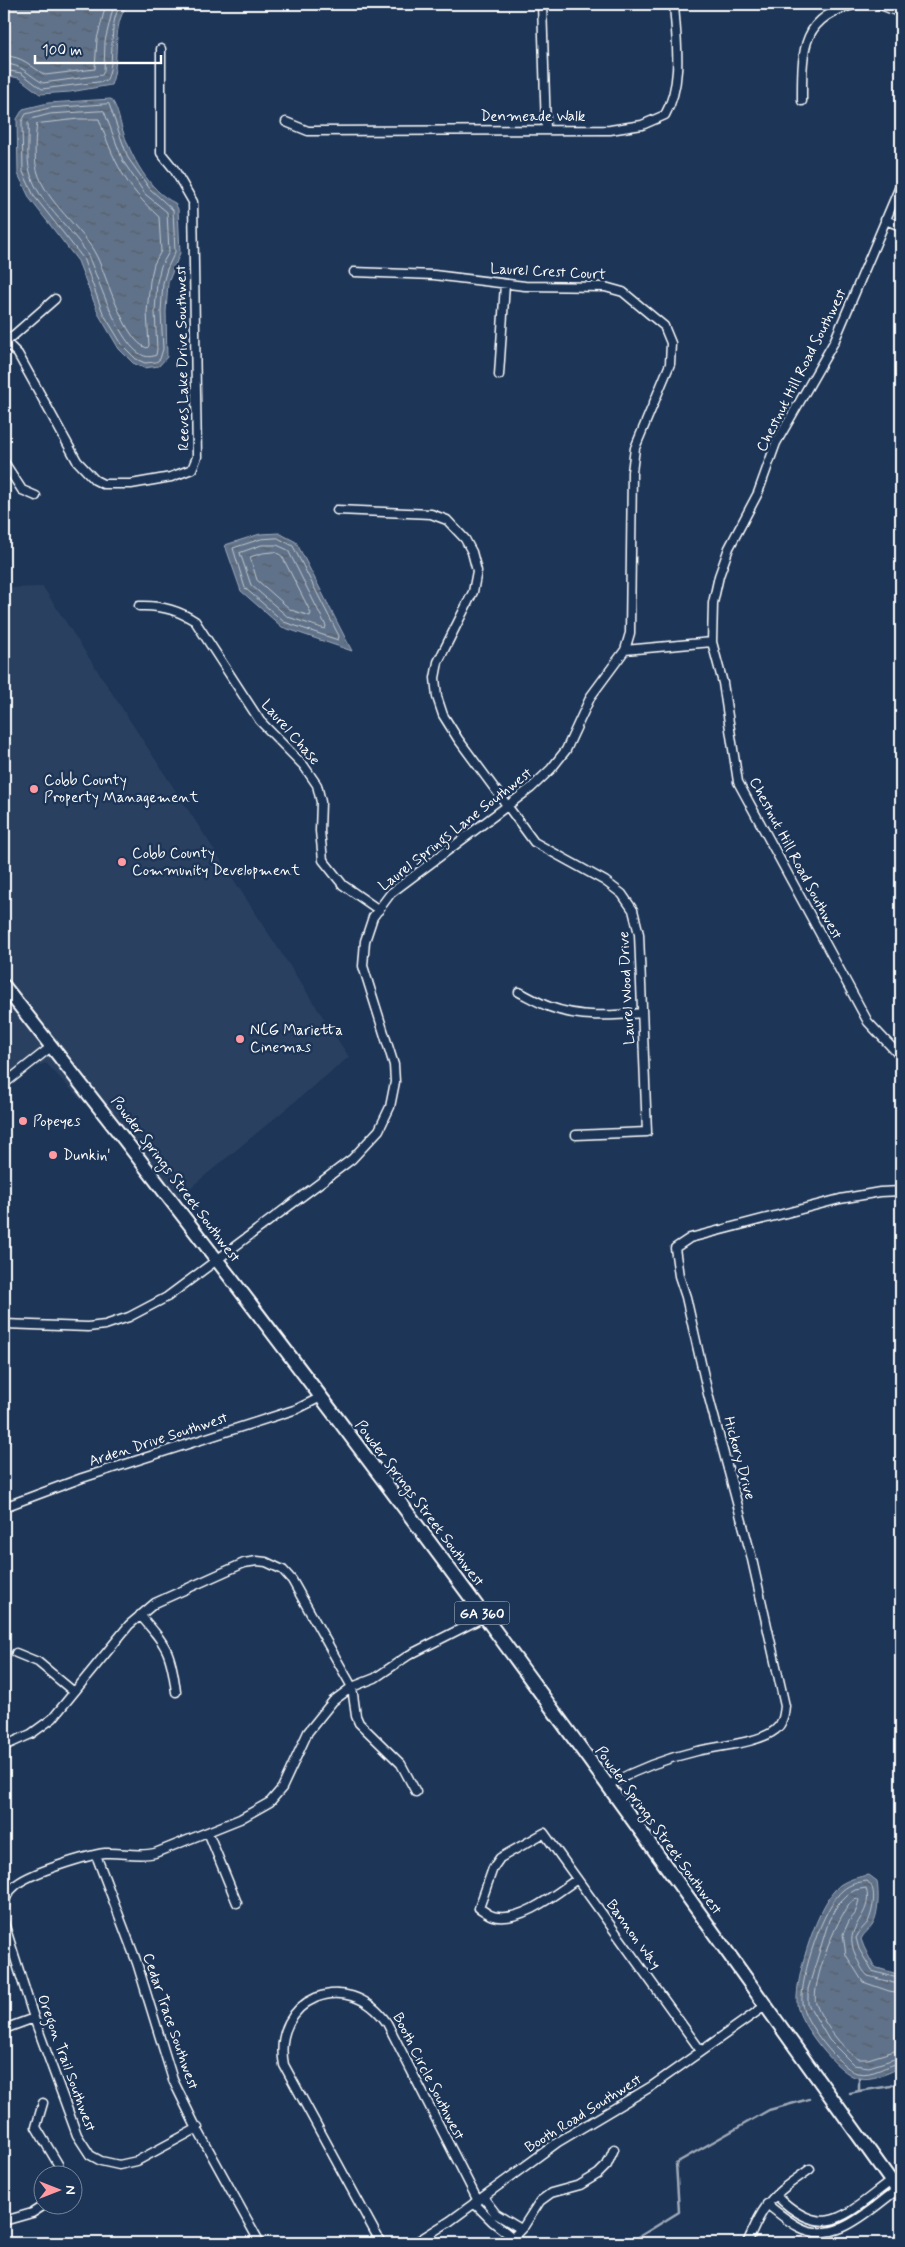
<svg xmlns="http://www.w3.org/2000/svg" width="905" height="2247" font-family="Mynerve,sans-serif">
<defs>
<pattern id="water-ripples" width="26" height="14" patternUnits="userSpaceOnUse" patternTransform="scale(1.25)"><rect width="26" height="14" fill="#617289"/><path d="M2 4q2-2 4 0t4 0M15 11q2-2 4 0t4 0" fill="none" stroke="#555d67"/></pattern>
</defs>
<rect width="100%" height="100%" fill="#1d3557"/>
<filter id="ink" filterUnits="userSpaceOnUse"><feTurbulence type="fractalNoise" baseFrequency=".02" numOctaves="2"/><feDisplacementMap in="SourceGraphic" scale="10" xChannelSelector="R" yChannelSelector="G"/><feConvolveMatrix kernelMatrix="1 2 1 2 8 2 1 2 1" color-interpolation-filters="sRGB"/></filter>
<g filter="url(#ink)">
<path fill="#2a4161" d="M 43,587 L 349,1057 L 167,1207 L 115,1136 L 46,1063 L 27,1070 L 4,1087 L 4,588 Z"/>
<path fill="url(#water-ripples)" stroke="#a0aab8" d="M 4,4 L 128,4 C 110,27 121,60 111,85 L 70,92 L 40,94 L 19,78 L 4,75 Z
M 111,99 C 117,106 119,119 122,128 C 130,155 149,191 175,203 L 178,209 L 180,253 L 168,283 L 166,312 L 167,357 L 159,366 L 144,368 L 133,363 L 119,349 L 99,315 L 78,261 L 30,199 L 18,174 L 17,119 L 23,109 L 48,103 Z
M 279,533 L 296,542 L 352,651 L 282,627 L 241,591 L 225,545 L 260,534 Z
M 869,1875 L 877,1881 C 879,1893 879,1916 872,1926 C 868,1931 864,1933 861,1939 L 864,1947 L 874,1967 L 901,1975 L 901,2067 C 889,2073 872,2081 858,2078 C 839,2075 798,2023 797,2004 C 795,1977 818,1902 840,1885 C 849,1879 858,1877 869,1875 Z"/>
<g fill="none" stroke-linecap="round" stroke-linejoin="round">
<path stroke="#c0c7d0" stroke-width="1" d="M 4,56 C 23,56 30,66 45,75 L 95,69 L 97,39 L 106,4
M 4,64 C 22,64 28,75 43,83 L 102,75 L 104,71 L 105,41 L 114,4
M 4,70 L 21,73 L 42,89 L 106,81 C 117,62 106,26 121,4
M 109,104 L 128,158 L 150,189 L 173,210 L 175,252 L 167,269 L 163,283 L 161,312 L 163,349 L 160,359 L 156,362 L 145,363 L 136,359 L 123,346 L 103,313 L 83,258 L 34,196 L 23,172 L 22,121 L 26,114 L 49,108 Z
M 104,111 L 123,161 L 145,194 L 167,212 L 169,252 L 161,266 L 157,282 L 155,312 L 157,349 L 156,355 C 124,371 97,270 86,252 C 69,225 38,203 30,172 C 26,157 29,138 28,122 L 31,119 L 50,114 Z
M 79,119 L 99,119 C 114,162 125,186 159,217 L 161,251 L 154,264 L 150,281 L 147,312 L 149,346 L 147,348 C 125,342 107,277 97,257 C 82,226 46,204 37,170 C 34,160 35,135 37,124 Z
M 278,538 L 293,546 L 339,636 L 338,640 L 284,622 L 245,588 L 233,548 L 261,539 Z
M 262,545 L 277,545 L 288,550 L 326,626 L 325,629 L 288,617 L 251,585 L 240,553 Z
M 275,552 L 282,556 L 311,613 L 310,616 L 291,610 L 257,580 L 250,557 L 263,553 Z
M 901,1979 L 872,1971 L 859,1949 L 856,1938 C 859,1931 864,1927 868,1922 C 873,1911 878,1888 867,1881 C 859,1882 850,1884 843,1890 C 823,1906 800,1977 802,2003 C 803,2021 840,2068 857,2073 C 873,2077 887,2064 901,2063
M 901,1985 L 868,1976 C 862,1971 859,1963 856,1956 C 840,1925 875,1918 866,1888 L 855,1890 L 847,1895 L 838,1904 L 829,1920 L 808,1989 L 808,2004 L 829,2040 L 854,2065 L 869,2067 L 901,2057
M 901,1993 L 889,1991 L 863,1982 L 846,1955 L 843,1934 L 849,1921 L 855,1914 L 859,1900 L 856,1898 C 839,1908 810,1986 816,2004 C 823,2023 841,2047 858,2059 L 868,2059 L 901,2049"/>
<path stroke="#a0aab8" stroke-width="2.5" d="M 859,2091 L 891,2086 L 901,2080
M 850,2093 L 859,2091 L 859,2079
M 629,2243 L 679,2212 L 676,2163 L 769,2110 L 809,2099"/>
<defs>
<path id="minor" d="M 542,4 L 546,129
M 878,4 L 901,13
M 802,101 C 802,52 800,15 858,4
M 286,122 L 308,131 L 610,130 L 642,125 L 665,115 C 684,82 676,39 674,4
M 901,184 L 834,342 L 776,443 L 758,493 L 729,548 L 719,576 L 713,603 L 712,642 L 723,683 L 738,782 L 868,1022 L 901,1057
M 885,220 L 901,226
M 354,272 L 434,275 L 525,286 L 605,287 L 623,292 L 664,326 L 671,343 L 670,364 L 635,448 L 632,472 L 630,633 L 625,650
M 55,299 L 6,342 L 18,354 L 77,461 L 95,480 L 103,484 L 131,484 L 171,477 L 192,469 L 197,457 L 193,202 L 174,169 L 161,153 L 161,49
M 499,375 L 505,284
M 4,462 L 22,490 L 36,496
M 337,510 L 431,514 L 447,520 L 465,539 L 472,552 L 477,571 L 473,592 L 438,662 L 435,678 L 437,697 L 443,715 L 458,739 L 534,842 L 605,881 L 622,894 L 633,910 L 639,934 L 647,1132 L 576,1135
M 139,606 C 160,605 177,609 195,621 L 260,721 L 304,766 L 317,785 L 321,802 L 320,831 L 323,860 L 343,885 L 379,910
M 519,992 C 529,997 539,1003 550,1007 C 579,1018 612,1016 642,1013
M 4,1084 L 52,1046
M 4,1324 L 88,1327 L 105,1325 L 129,1317 L 167,1297 L 352,1159 L 379,1130 L 390,1107 L 395,1082 L 394,1065 L 363,966 L 365,941 L 373,917 L 391,893 L 531,788 L 551,769 L 566,750 L 591,696 L 625,650 L 712,642
M 4,1507 L 82,1478 L 297,1409 L 321,1397
M 140,1615 C 167,1646 171,1651 176,1692
M 16,1653 L 38,1662 L 74,1692
M 4,1746 L 31,1734 L 53,1718 L 129,1625 L 155,1603 L 244,1563 L 257,1561 L 266,1562 L 283,1570 L 292,1580 L 352,1687 L 356,1716 L 359,1723 L 401,1764 L 416,1792
M 608,1785 C 635,1770 667,1758 697,1751 C 718,1746 759,1743 775,1730 C 783,1724 784,1715 785,1706 L 751,1555 L 708,1394 L 686,1297 L 679,1276 L 675,1248 L 690,1238 L 840,1199 L 880,1192 L 901,1191
M 208,1832 L 237,1903
M 96,1855 L 137,1963 L 173,2080 L 194,2123 L 260,2243
M 577,1879 C 557,1893 519,1924 493,1916 C 488,1915 483,1910 479,1908 L 493,1868 L 500,1858 L 544,1833 L 701,2051
M 4,1906 C 5,1898 9,1891 15,1886 C 26,1874 88,1855 105,1853 C 122,1852 138,1857 155,1853 L 240,1819 L 270,1802 L 282,1788 L 308,1732 L 333,1701 L 352,1687 L 375,1678 L 409,1655 L 484,1617
M 4,1923 L 34,2018 L 77,2135 L 90,2155 L 101,2161 L 119,2165 L 137,2161 L 198,2128
M 4,2029 L 34,2018
M 43,2103 L 36,2127 L 58,2164 L 61,2174
M 776,2195 C 825,2244 846,2214 891,2181
M 483,2197 L 496,2214 L 521,2229
M 474,2203 L 493,2222 L 513,2238
M 767,2204 C 777,2212 787,2221 799,2227 C 836,2246 869,2210 897,2190
M 4,2221 L 32,2213 L 46,2204
M 381,2243 L 284,2065 C 271,1999 347,1966 387,2023 L 478,2201
M 415,2243 L 450,2221 L 558,2142 L 652,2086 L 765,2006
M 508,2243 L 524,2226 L 540,2201 L 551,2193 L 580,2185 L 598,2174 L 607,2165 L 614,2149
M 747,2243 C 753,2231 757,2219 765,2208 C 776,2191 795,2180 810,2169"/>
<path id="primary" d="M 4,986 C 210,1247 411,1513 606,1783 C 705,1920 803,2058 901,2195"/>
</defs>
<use href="#minor" stroke="#fff" stroke-width="11"/>
<use href="#primary" stroke="#fff" stroke-width="16"/>
<use href="#minor" stroke="#1d3557" stroke-width="8"/>
<use href="#primary" stroke="#1d3557" stroke-width="12"/>
</g>
</g>
<g fill="#ff9aa2" stroke="#1d3557" stroke-width="2">
<circle cx="34" cy="789" r="5"/>
<circle cx="122" cy="862" r="5"/>
<circle cx="240" cy="1039" r="5"/>
<circle cx="23" cy="1121" r="5"/>
<circle cx="53" cy="1155" r="5"/>
</g>
<g text-anchor="middle" stroke-width="5" stroke-linejoin="round" paint-order="stroke">
<rect fill="#1d3557" stroke="#bbc2cd" stroke-width="1" x="454.5" y="1601.5" width="55" height="23" rx="4"/>
<g font-size="14" font-weight="bold" fill="#fff">
<text x="482" y="1618">GA 360</text>
</g>
<g font-size="15" fill="#fff" stroke="#1d3557">
<text x="533" y="121">Denmeade Walk</text>
<text transform="translate(548 271) rotate(3)" y="5">Laurel Crest Court</text>
<text transform="translate(182 358) rotate(-91)" y="5">Reeves Lake Drive Southwest</text>
<text transform="translate(801 370) rotate(-63)" y="5">Chestnut Hill Road Southwest</text>
<text transform="translate(291 732) rotate(49)" y="5">Laurel Chase</text>
<text transform="translate(455 829) rotate(-38)" y="5">Laurel Springs Lane Southwest</text>
<text transform="translate(796 858) rotate(62)" y="5">Chestnut Hill Road Southwest</text>
<text transform="translate(626 988) rotate(-93)" y="5">Laurel Wood Drive</text>
<text transform="translate(176 1179) rotate(53)" y="5">Powder Springs Street Southwest</text>
<text transform="translate(158 1439) rotate(-18)" y="5">Arden Drive Southwest</text>
<text transform="translate(740 1458) rotate(75)" y="5">Hickory Drive</text>
<text transform="translate(420 1503) rotate(53)" y="5">Powder Springs Street Southwest</text>
<text transform="translate(659 1830) rotate(54)" y="5">Powder Springs Street Southwest</text>
<text transform="translate(634 1934) rotate(54)" y="5">Bannon Way</text>
<text transform="translate(171 2021) rotate(71)" y="5">Cedar Trace Southwest</text>
<text transform="translate(67 2063) rotate(70)" y="5">Oregon Trail Southwest</text>
<text transform="translate(429 2076) rotate(63)" y="5">Booth Circle Southwest</text>
<text transform="translate(583 2113) rotate(-32)" y="5">Booth Road Southwest</text>
</g>
<g font-size="15" fill="#fff" stroke="#1d3557" text-anchor="start">
<text x="44" y="785">Cobb County<tspan x="44" dy="17">Property Management</tspan></text>
<text x="132" y="858">Cobb County<tspan x="132" dy="17">Community Development</tspan></text>
<text x="250" y="1035">NCG Marietta<tspan x="250" dy="17">Cinemas</tspan></text>
<text x="33" y="1126">Popeyes</text>
<text x="63" y="1160">Dunkin'</text>
</g>
</g>
<rect width="905" height="2247" fill="none" stroke="#1d3557" stroke-width="20"/>
<rect x="10" y="10" width="885" height="2227" fill="none" stroke="#fff" stroke-width="2" filter="url(#ink)"/>
<g transform="translate(58 2190) rotate(90)"><circle r="24" fill="#1d3557" stroke="#77869a"/>
<path d="M0-4L9 19L0 12L-9 19Z" fill="#ff9aa2"/>
<text y="-8" font-size="14" font-weight="bold" text-anchor="middle" fill="#ffffff">N</text>
</g>
<path d="M35 55v8h126v-8" fill="none" stroke="#ffffff" stroke-width="2.5"/>
<text x="42" y="55" font-size="15" fill="#ffffff" stroke="#1d3557" stroke-width="4" paint-order="stroke">100 m</text>
</svg>
